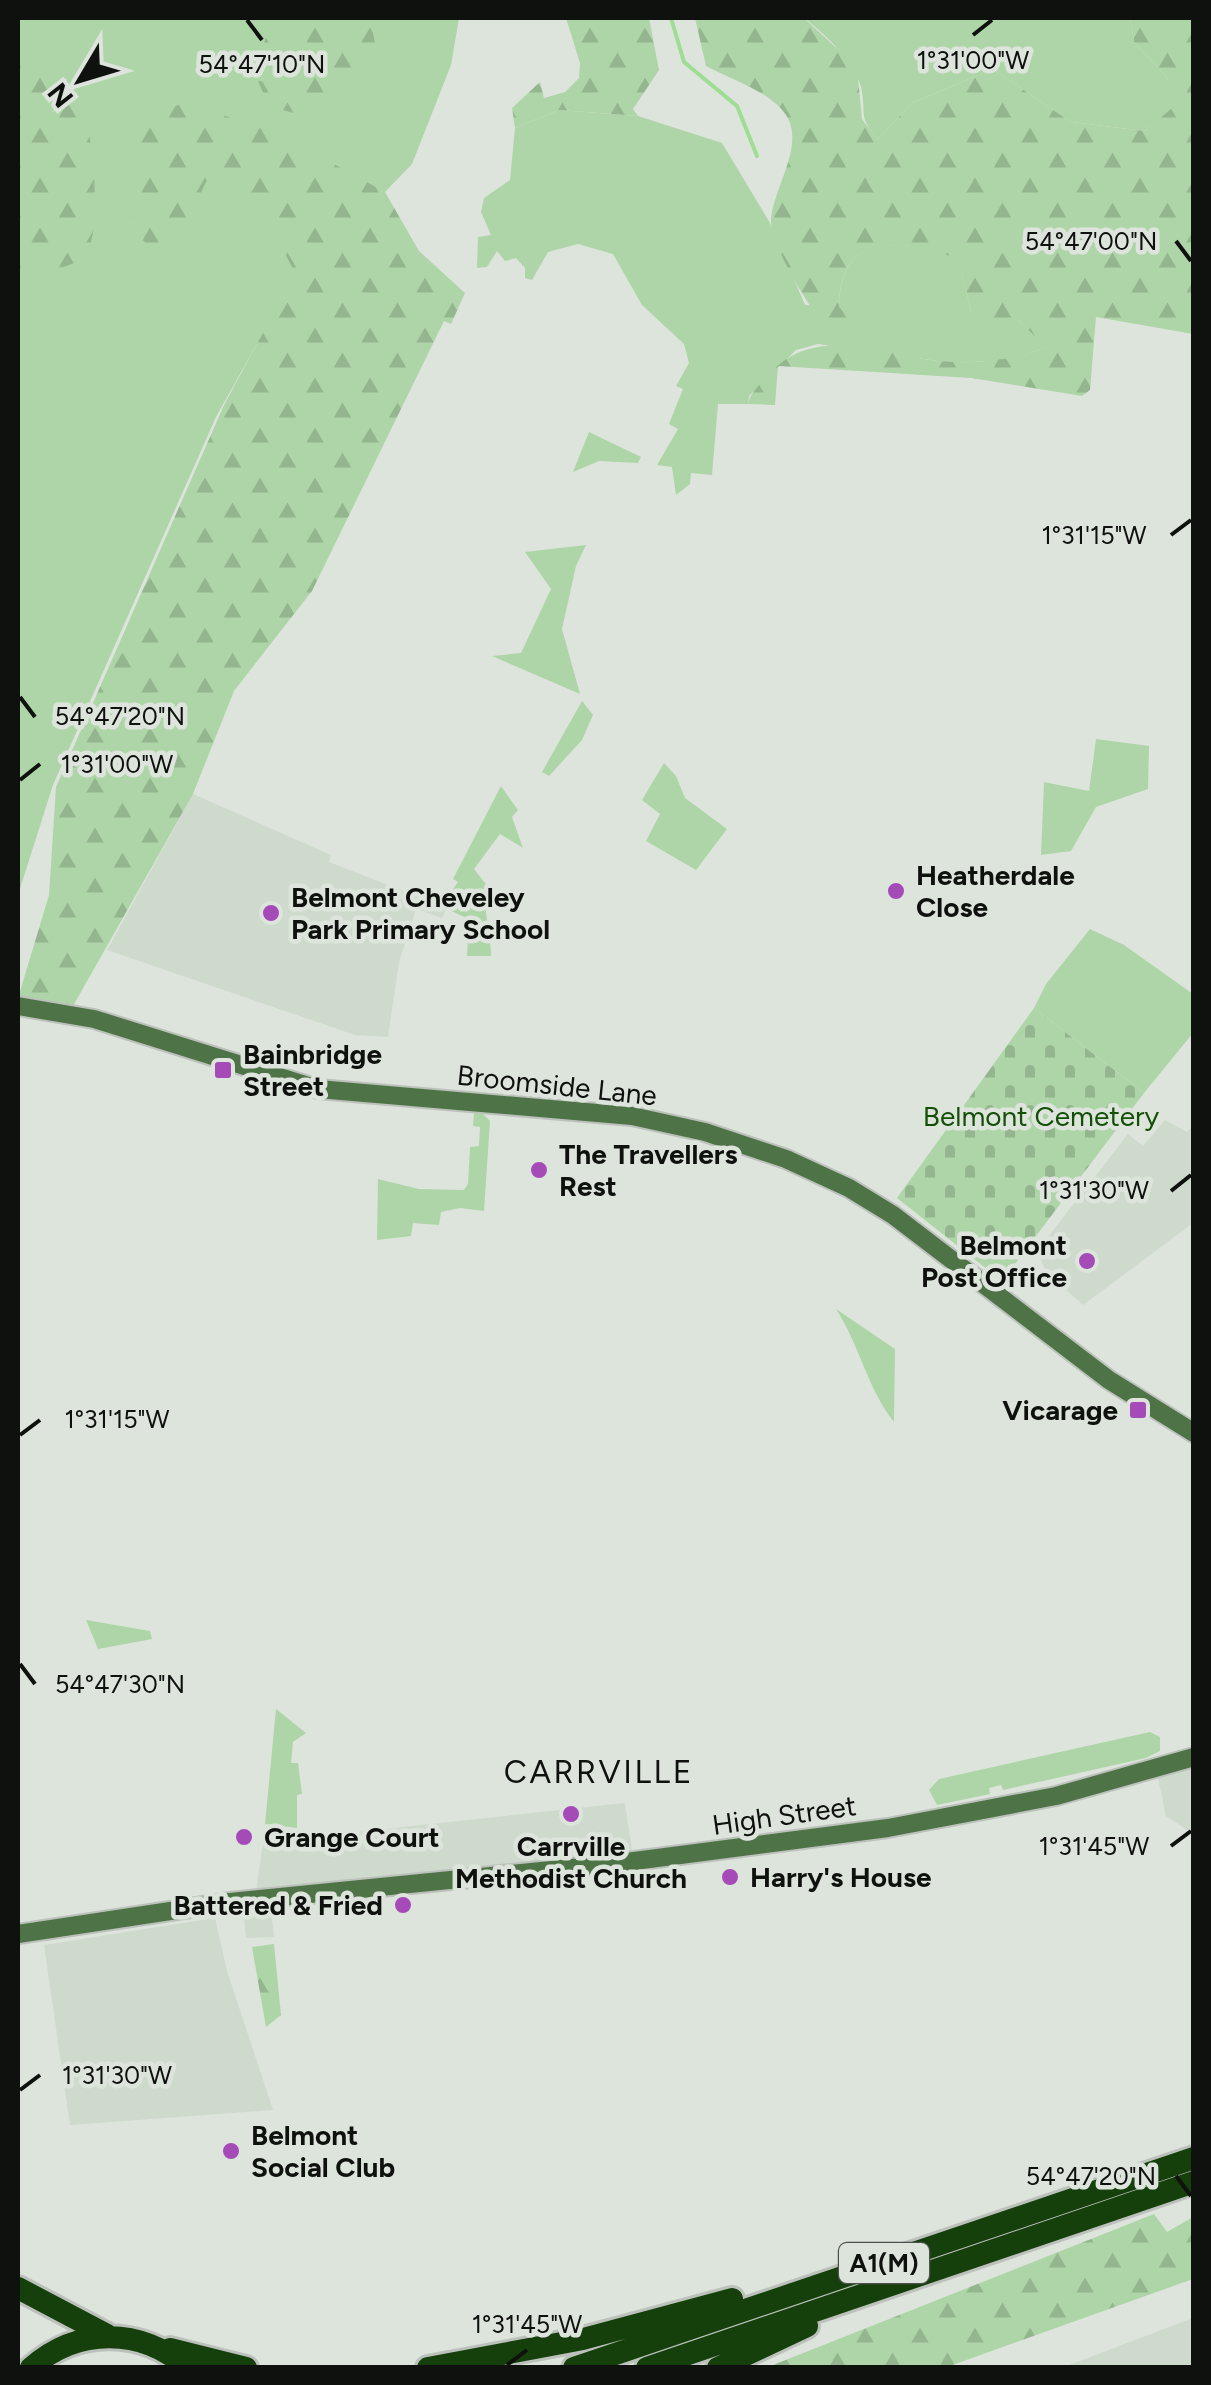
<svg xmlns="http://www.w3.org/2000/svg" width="1211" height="2385" font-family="Figtree,sans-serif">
<defs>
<pattern id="forest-firs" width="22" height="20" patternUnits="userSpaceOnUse" patternTransform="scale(2.5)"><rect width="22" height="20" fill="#aed5a7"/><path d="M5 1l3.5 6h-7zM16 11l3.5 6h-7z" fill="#94b68f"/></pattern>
<pattern id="cemetery-stones" width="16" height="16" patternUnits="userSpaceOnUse" patternTransform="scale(2.5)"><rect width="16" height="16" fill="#aed5a7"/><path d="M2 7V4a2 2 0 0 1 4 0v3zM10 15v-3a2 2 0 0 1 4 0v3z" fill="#94b68f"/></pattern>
</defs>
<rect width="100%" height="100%" fill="#dde4dc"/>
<path fill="#cedacc" d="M 193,794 L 331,855 L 329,862 L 447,908 L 442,918 L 416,909 L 399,962 L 388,1037 L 355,1035 L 107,950 Z
M 1165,1120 L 1187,1132 L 1193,1125 L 1193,1223 L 1083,1305 L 1046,1272 L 1037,1251 L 1128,1134 L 1143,1146 Z
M 1193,1767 L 1194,1767 L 1193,1834 L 1166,1816 L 1158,1778 Z
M 625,1803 L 633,1858 L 270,1899 L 274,1937 L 246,1938 L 243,1906 L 255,1900 L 263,1842 Z
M 215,1918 L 227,1971 L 273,2110 L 70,2125 L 44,1945 Z
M 1193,2318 L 1193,2367 L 1064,2367 Z"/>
<path fill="#aed5a7" d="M 18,18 L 459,18 L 451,65 L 412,164 L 385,192 L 319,233 L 216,417 L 53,785 L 18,895 Z
M 804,18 L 1130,18 L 1134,42 L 1167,77 L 1173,108 L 1145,131 L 1071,122 L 993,69 L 912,103 L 877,140 C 857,113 867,115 861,87 C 855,62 823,32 804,18 Z
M 559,110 L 638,116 L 722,143 L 770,223 L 805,305 L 839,307 C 841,225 903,244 958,257 L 971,311 L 1018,320 L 1047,347 L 1010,360 L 952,363 L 818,344 L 796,350 L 749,396 L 748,404 L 718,404 L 712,475 L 691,473 L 690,484 L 676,495 L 672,467 L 657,465 L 678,429 L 669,424 L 683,389 L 676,386 L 689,363 L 684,344 L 642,305 L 613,254 L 578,244 L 548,252 L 532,280 L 525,278 L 525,268 L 516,258 L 505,261 L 497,251 L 487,267 L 477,268 L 478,237 L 491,235 L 481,212 L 484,198 L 510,180 L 515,128 Z
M 589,432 L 641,457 L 638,463 L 599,461 L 573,472 Z
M 586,545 L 576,566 L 562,629 L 580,694 L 492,656 L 521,653 L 551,589 L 525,552 Z
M 582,701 L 593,715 L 582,740 L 549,776 L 542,772 Z
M 1096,739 L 1149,746 L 1148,789 L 1096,807 L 1071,851 L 1041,855 L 1044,782 L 1089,791 Z
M 664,763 L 676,776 L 685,798 L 727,829 L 696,870 L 646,841 L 660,814 L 642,800 Z
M 501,786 L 518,810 L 512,817 L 523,848 L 500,834 L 474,869 L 488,887 C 481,907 491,931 491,956 L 467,956 L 468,937 L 477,923 L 441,906 L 458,882 L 453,879 Z
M 1090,929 L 1124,945 L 1193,994 L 1193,1033 L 1144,1093 L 1034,1008 L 1046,984 Z
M 474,1113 L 483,1114 L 490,1121 L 484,1211 L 460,1208 L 441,1212 L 439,1225 L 413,1223 L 411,1236 L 377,1240 L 378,1179 L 419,1189 L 464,1190 L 468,1184 L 470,1147 L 479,1146 L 480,1127 L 473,1126 Z
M 836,1309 L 895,1349 L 894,1422 C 867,1388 860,1346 836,1309 Z
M 86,1620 L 150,1631 L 152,1639 L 98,1649 Z
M 276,1709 L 306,1733 L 293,1742 L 291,1763 L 298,1763 L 302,1794 L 297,1795 L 297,1828 L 265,1824 Z
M 1150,1732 L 1160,1737 L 1160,1751 L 1146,1758 L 1003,1790 L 1001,1785 L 989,1788 L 990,1794 L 937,1805 L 929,1790 L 939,1779 Z"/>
<path fill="url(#forest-firs)" d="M 273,18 L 370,18 L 377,53 L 359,89 L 297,114 L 269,106 L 258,81 L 296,84 L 313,68 L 306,54 L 298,52 L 283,59 L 259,57 Z
M 566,18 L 649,18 L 659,70 L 633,109 L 638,116 L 559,110 L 515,128 L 512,108 L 540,82 L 544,98 L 565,92 L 579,78 L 580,63 Z
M 695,18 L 804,18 L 857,67 L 862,119 L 877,140 L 912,103 L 993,69 L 1071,122 L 1145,131 L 1172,108 L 1167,77 L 1134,42 L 1130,18 L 1193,18 L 1193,334 L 1096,317 L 1090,390 L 1082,396 L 971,378 L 778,366 L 775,405 L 748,404 C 750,392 762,383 770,373 C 821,319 891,361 955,362 C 987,363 1017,359 1046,347 L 1018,320 L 997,335 L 971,311 L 958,258 C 903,244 840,226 839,307 L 851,319 L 828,330 C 811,311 771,246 771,221 C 772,189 806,146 786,115 C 771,92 730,79 706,66 Z
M 18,58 L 27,59 L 84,95 C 88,127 110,244 78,261 C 63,270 35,271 18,276 Z
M 186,102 L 283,136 L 385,192 L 419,251 L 465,293 L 451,324 L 444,321 L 312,591 L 234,691 L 193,794 L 73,1006 L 18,998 L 49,895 L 56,787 L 224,405 L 295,273 L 260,205 L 237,177 L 208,178 L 176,244 L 152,248 L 131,230 L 130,196 L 137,121 Z
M 274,1944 L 281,2015 L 266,2027 L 252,1947 Z
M 1154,2214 L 1167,2232 L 1193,2217 L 1193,2279 L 947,2367 L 768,2367 Z"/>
<path fill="url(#cemetery-stones)" d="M 1034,1008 L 1144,1093 L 1002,1281 L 897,1198 Z"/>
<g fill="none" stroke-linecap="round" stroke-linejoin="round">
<path stroke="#9fdd94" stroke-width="4" d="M 671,18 L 684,62 L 737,106 L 757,156"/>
<defs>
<path id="secondary" d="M 18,1006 L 94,1019 L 318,1089 L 632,1116 L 705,1132 L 786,1159 L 849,1188 L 893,1215 L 1109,1380 L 1194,1433
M 18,1934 L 230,1902 L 611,1864 L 888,1828 L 1056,1796 L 1194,1757"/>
<path id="highway" d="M 18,2288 L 107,2335
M 170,2349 L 246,2368
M 31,2368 C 77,2327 142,2327 187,2368
M 428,2368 L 583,2339 L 732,2299
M 574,2368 L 1194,2158
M 647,2368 L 1194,2182
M 718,2368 L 807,2326"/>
</defs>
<use href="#secondary" stroke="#bcc2bb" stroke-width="22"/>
<use href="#highway" stroke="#bcc2bb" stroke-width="28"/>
<use href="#secondary" stroke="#4e7347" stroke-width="18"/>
<use href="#highway" stroke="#15400c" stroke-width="22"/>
</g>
<path fill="none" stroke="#0f110f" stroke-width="4" d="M 247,20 L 262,40M 973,35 L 992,20M 1176,241 L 1191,261M 1171,535 L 1191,520M 20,697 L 35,717M 20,780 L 40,764M 1171,1191 L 1191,1175M 20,1435 L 40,1420M 20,1664 L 35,1684M 1171,1846 L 1191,1831M 20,2090 L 40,2075M 1176,2176 L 1191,2196M 507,2365 L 527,2350"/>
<g fill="#a54bb7" stroke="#dde4dc" stroke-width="4">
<circle cx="896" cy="891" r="10"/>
<circle cx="271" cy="913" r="10"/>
<rect x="213" y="1060" width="20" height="20" rx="5"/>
<circle cx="539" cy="1170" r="10"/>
<circle cx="1087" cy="1261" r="10"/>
<rect x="1128" y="1400" width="20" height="20" rx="5"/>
<circle cx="571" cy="1814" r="10"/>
<circle cx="244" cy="1837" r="10"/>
<circle cx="730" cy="1877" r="10"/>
<circle cx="403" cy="1905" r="10"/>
<circle cx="231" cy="2151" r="10"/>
</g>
<g text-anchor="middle" stroke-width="9" stroke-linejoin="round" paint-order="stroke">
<rect fill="#dde4dc" stroke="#4d504c" stroke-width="2.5" x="839" y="2243" width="90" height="40" rx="8"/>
<g font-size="25" font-weight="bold" fill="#0f110f">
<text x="884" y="2272">A1(M)</text>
</g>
<g font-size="28" font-weight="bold" fill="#0f110f" stroke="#dde4dc" text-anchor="start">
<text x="916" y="885">Heatherdale<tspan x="916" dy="32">Close</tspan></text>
<text x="291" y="907">Belmont Cheveley<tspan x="291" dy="32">Park Primary School</tspan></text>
<text x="243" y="1064">Bainbridge<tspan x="243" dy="32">Street</tspan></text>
<text x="559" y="1164">The Travellers<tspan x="559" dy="32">Rest</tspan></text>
<text x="1067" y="1255" text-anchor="end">Belmont<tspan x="1067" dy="32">Post Office</tspan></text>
<text x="1118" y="1420" text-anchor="end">Vicarage</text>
<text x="264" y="1847">Grange Court</text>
<text x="571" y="1856" text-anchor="middle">Carrville<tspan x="571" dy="32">Methodist Church</tspan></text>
<text x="750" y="1887">Harry's House</text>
<text x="383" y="1915" text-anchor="end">Battered &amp; Fried</text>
<text x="251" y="2145">Belmont<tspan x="251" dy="32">Social Club</tspan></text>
</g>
<g font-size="28" fill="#0f110f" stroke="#dde4dc">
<text transform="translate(557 1085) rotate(6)" y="10">Broomside Lane</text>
<text transform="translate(784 1815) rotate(-8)" y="10">High Street</text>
</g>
<g font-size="28" fill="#144f06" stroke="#dde4dc">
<text x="1041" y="1126">Belmont Cemetery</text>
</g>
<g font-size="32" letter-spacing="2.5" fill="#0f110f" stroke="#dde4dc">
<text x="599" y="1783">CARRVILLE</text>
</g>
</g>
<g font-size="25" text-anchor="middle" fill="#0f110f" stroke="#dde4dc" stroke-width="9" stroke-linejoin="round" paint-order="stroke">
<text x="973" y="69">1°31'00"W</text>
<text x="262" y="73">54°47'10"N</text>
<text x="1091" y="250">54°47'00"N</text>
<text x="1094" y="544">1°31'15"W</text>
<text x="120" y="725">54°47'20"N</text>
<text x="117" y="773">1°31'00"W</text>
<text x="1094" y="1199">1°31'30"W</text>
<text x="117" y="1428">1°31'15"W</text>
<text x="120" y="1693">54°47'30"N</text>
<text x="1094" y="1855">1°31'45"W</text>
<text x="117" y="2084">1°31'30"W</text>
<text x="1091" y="2185">54°47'20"N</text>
<text x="527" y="2333">1°31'45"W</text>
</g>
<rect width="1211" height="2385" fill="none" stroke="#0f110f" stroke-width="40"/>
<g transform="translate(80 80) rotate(232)" stroke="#dde4dc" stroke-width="8" paint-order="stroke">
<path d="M0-8L18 38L0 25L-18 38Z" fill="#0f110f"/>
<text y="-15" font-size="28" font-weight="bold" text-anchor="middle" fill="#0f110f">N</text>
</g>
</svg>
